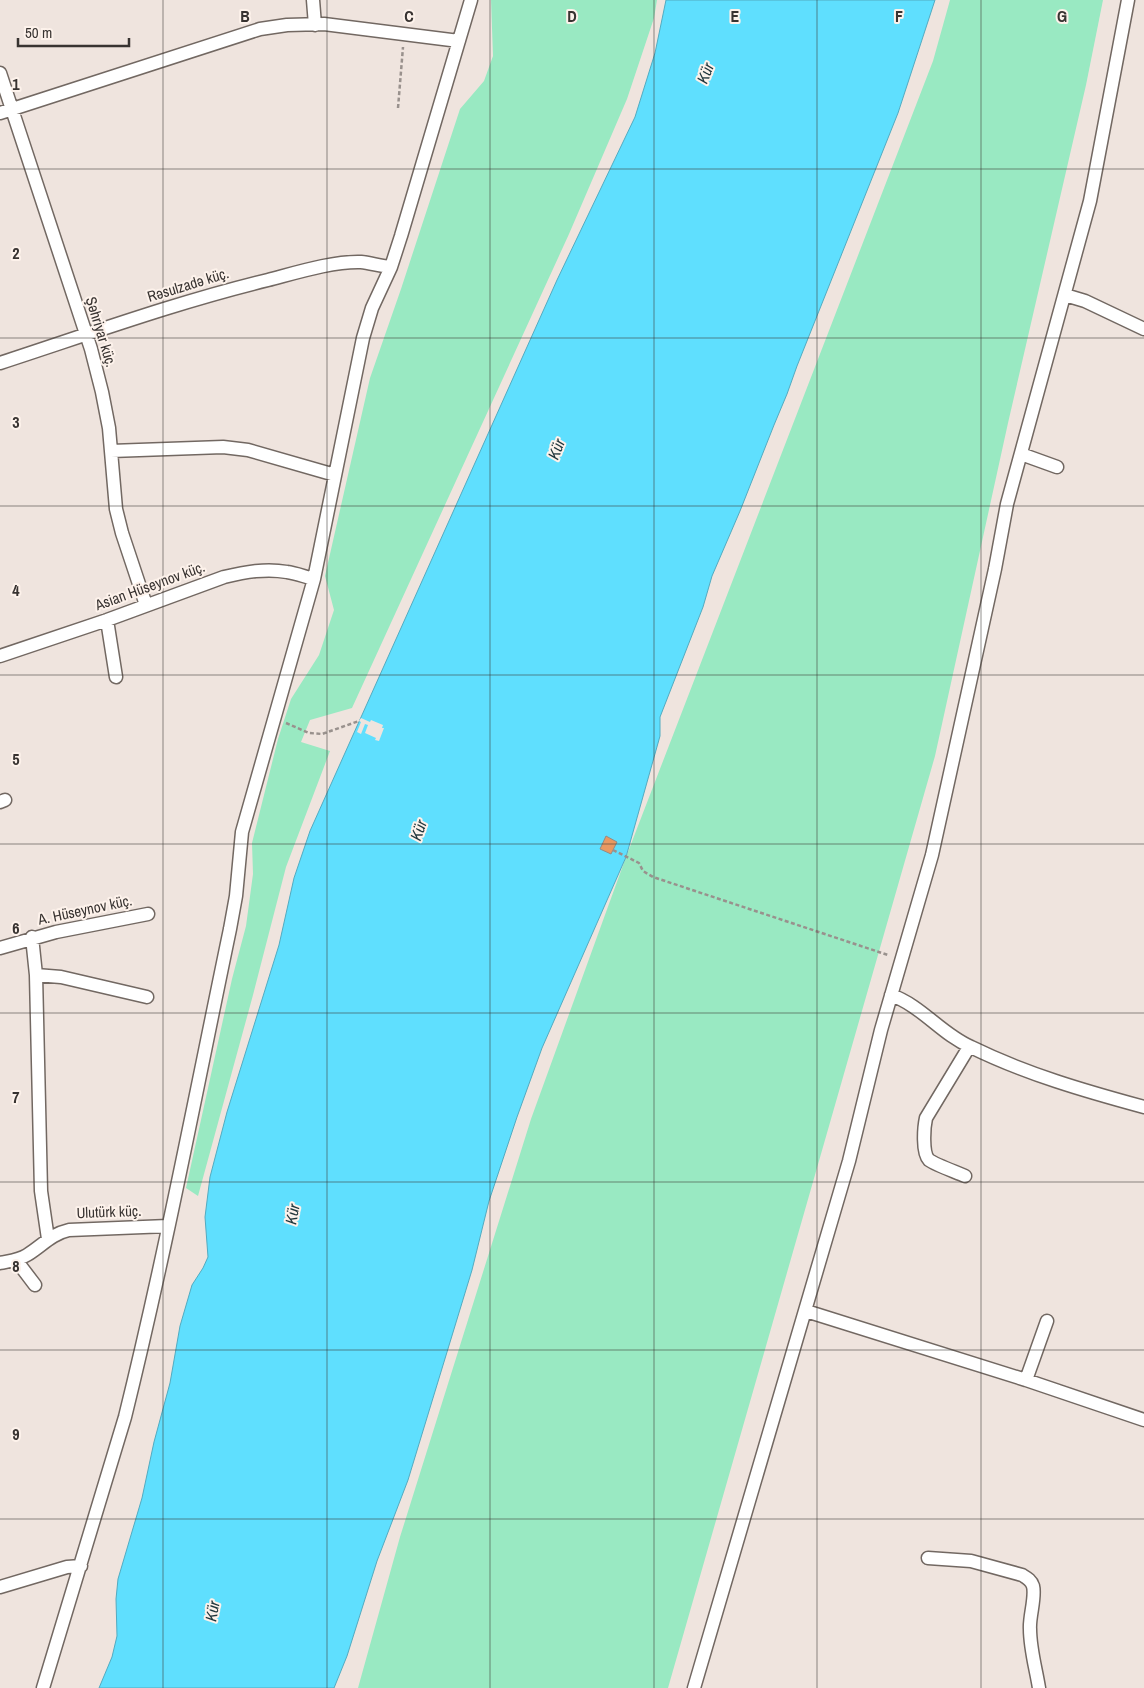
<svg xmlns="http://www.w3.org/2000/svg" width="1144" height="1688" font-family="'Archivo Narrow',sans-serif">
<rect width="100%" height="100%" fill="#efe4de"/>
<path fill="#99e9c2" d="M 491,0 L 657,0 L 654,18 L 627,99 L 569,234 L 352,708 L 310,720 L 301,742 L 330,751 L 286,867 L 253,995 L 198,1196 L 186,1188 L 232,979 L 246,926 L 253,874 L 252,843 L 278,739 L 291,699 L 319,655 L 334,610 L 325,576 L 370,378 L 401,289 L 460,109 L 484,81 L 493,56 Z
M 950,0 L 1103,0 L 1086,85 L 1008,423 L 935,756 L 668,1688 L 358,1688 L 400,1537 L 531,1119 L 626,857 L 933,61 Z"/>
<path fill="#5fdffe" stroke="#53abc0" d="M 666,0 L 935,0 L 898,113 L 797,366 L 787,394 L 774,425 L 740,511 L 712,576 L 703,607 L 660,717 L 660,736 L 626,857 L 542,1048 L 517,1117 L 489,1201 L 472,1270 L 408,1480 L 377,1561 L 347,1656 L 334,1688 L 99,1688 L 112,1657 L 117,1636 L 116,1599 L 118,1579 L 142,1498 L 154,1442 L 170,1383 L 180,1326 L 192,1285 L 203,1268 L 208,1257 L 205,1217 L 210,1177 L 227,1112 L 279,945 L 294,878 L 310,831 L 557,280 L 635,117 L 655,53 Z"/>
<path fill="#efe4de" d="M 361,718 L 370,722 L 371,720 L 383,725 L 382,728 L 384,728 L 379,741 L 375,740 L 376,738 L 365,733 L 368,725 L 365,724 L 361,734 L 357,732 L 361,722 L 359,721 Z"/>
<path fill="#e99962" stroke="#958b85" d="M 606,836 L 617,842 L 611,854 L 600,849 Z"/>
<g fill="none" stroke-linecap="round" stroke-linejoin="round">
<defs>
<path id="street" d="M 313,0 L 315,25
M 0,73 L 91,349 L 102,392 L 109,428 L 116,509 L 122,533 L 146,605
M 0,113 L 260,29 L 287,25 L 324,24 L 459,41
M 1065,295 L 1085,301 L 1144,329
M 0,363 C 89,334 177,302 268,280 C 295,273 333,261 361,262 C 370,263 381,266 391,267
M 111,451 L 223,447 L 248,450 L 335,475
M 1021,454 L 1057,467
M 107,620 L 116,677
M 0,656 L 107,620 L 224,577 C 245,572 266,568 287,572 C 296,573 305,577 314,579
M 0,802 L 5,800
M 32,937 L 36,975 L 41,1191 L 48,1239
M 0,948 L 56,932 L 148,914
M 36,975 L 61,977 L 147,997
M 891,995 C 922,1006 941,1034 971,1047 C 1026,1074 1085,1091 1144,1107
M 965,1176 C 956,1172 936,1165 929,1160 C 922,1153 924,1127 926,1118 L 969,1047
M 16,1260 L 35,1285
M 0,1263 C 9,1261 19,1260 27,1255 C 42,1246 51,1234 69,1230 L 168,1226
M 806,1311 L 1026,1380 L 1144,1420
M 1026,1380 L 1047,1321
M 928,1558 L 971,1561 L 1022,1575 C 1027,1578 1031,1580 1033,1586 C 1036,1597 1029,1617 1030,1629 C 1030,1649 1036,1669 1039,1688
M 0,1587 L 67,1567 L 81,1566
M 43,1688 L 125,1417 C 165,1255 196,1092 230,929 L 236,896 L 242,832 L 314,579 L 363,338 L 372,308 L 391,267 L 401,236 L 471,0
M 694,1688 L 849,1161 L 881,1030 L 932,855 L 995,569 L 1007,504 L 1090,201 L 1128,0"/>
</defs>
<use href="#street" stroke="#726862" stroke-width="15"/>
<path stroke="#99918d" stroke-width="2.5" stroke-dasharray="4 2.5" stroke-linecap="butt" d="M 398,108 L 403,47
M 286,723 L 309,733 L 322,734 L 359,721
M 613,850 L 639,863 L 643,871 L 653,877 L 888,955"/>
<use href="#street" stroke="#fff" stroke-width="12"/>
</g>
<path fill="none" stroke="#383331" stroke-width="1" stroke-opacity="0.55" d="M 163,0 L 163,1688M 327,0 L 327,1688M 490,0 L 490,1688M 654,0 L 654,1688M 817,0 L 817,1688M 981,0 L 981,1688M 0,169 L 1144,169M 0,338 L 1144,338M 0,506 L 1144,506M 0,675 L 1144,675M 0,844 L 1144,844M 0,1013 L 1144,1013M 0,1182 L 1144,1182M 0,1350 L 1144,1350M 0,1519 L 1144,1519"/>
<g text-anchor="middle" stroke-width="4" stroke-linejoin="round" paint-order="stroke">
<g font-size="15" fill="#383331" stroke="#fdf2eb">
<text transform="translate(188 285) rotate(-17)" y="5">Rəsulzadə küç.</text>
<text transform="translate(101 332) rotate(73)" y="5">Şəhriyar küç.</text>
<text transform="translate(150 586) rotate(-20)" y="5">Asian Hüseynov küç.</text>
<text transform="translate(85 910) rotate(-12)" y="5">A. Hüseynov küç.</text>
<text transform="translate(109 1212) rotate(-2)" y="5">Ulutürk küç.</text>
</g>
<g font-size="16" font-style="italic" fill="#1f353b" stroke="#fdf2eb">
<text transform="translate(705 73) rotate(-68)" y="6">Kür</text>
<text transform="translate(556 449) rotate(-68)" y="6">Kür</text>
<text transform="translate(418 830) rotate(-70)" y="6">Kür</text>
<text transform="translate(292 1214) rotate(-79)" y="6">Kür</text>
<text transform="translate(212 1611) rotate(-79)" y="6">Kür</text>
</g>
</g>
<g font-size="16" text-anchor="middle" font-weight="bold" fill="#383331" stroke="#fdf2eb" stroke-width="4" stroke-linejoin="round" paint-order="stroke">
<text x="245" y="22">B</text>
<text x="409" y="22">C</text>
<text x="572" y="22">D</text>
<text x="735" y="22">E</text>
<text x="899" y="22">F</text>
<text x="1062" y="22">G</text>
<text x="16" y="90">1</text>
<text x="16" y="259">2</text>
<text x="16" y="428">3</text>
<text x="16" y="596">4</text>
<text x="16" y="765">5</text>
<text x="16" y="934">6</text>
<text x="16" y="1103">7</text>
<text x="16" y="1272">8</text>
<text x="16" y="1440">9</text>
</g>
<path d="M18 38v8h111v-8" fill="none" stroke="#383331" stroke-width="2.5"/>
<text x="25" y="38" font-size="15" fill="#383331" stroke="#fdf2eb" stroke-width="4" paint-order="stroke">50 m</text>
</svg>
